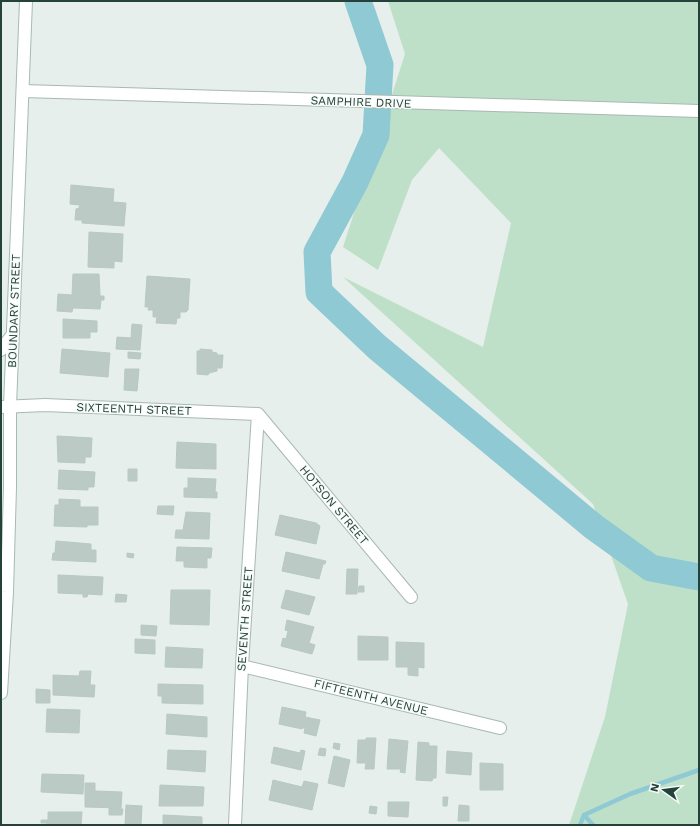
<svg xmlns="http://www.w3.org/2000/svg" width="700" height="826" font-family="'Work Sans',sans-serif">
<rect width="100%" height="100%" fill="#e6efeb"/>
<path fill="#bfe0c8" d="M 388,1 L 699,1 L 699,825 L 569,825 L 605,717 L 628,604 L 593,504 L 343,277 L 483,347 L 511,223 L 439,148 L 412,180 L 378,270 L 343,247 L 405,54 Z"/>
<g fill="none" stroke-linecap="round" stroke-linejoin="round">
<path stroke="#8ec9d4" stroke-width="4.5" d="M 584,815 L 593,825
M 580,825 L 584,815 L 630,794 L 699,770"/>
<path stroke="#8ec9d4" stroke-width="27" d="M 358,1 L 380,65 L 376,135 L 355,182 L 317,252 L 319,292 L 377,347 L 594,527 L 651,568 L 699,577"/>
</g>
<path fill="#bbcac4" stroke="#b8c9c2" d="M 71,185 L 114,189 L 113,202 L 126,203 L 124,226 L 82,223 L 82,220 L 75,220 L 76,209 L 79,208 L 80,205 L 70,204 Z
M 89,232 L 123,234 L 122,262 L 114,261 L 114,268 L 88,267 Z
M 73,274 L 99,274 L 100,296 L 104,296 L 104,300 L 101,300 L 100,309 L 73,308 L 72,312 L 57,311 L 58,294 L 72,295 Z
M 147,276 L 190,279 L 188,310 L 186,312 L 180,312 L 180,318 L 177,318 L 176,324 L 156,323 L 157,317 L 153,317 L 153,310 L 148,310 L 149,307 L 145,307 Z
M 63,319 L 97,321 L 97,332 L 90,332 L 90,338 L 63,338 Z
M 132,324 L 142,325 L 140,350 L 116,349 L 117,337 L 131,338 Z
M 62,349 L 110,353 L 108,377 L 60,373 Z
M 200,349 L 212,350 L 212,352 L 217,353 L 217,355 L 223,355 L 222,368 L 217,368 L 217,371 L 209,373 L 208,375 L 197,374 L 197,351 L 200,351 Z
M 128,352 L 141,353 L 140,359 L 128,358 Z
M 125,369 L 139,369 L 137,391 L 124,390 Z
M 57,436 L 92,438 L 91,457 L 85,457 L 85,463 L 58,462 Z
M 177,442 L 216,444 L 216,469 L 176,468 Z
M 128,469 L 137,469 L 137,481 L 128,481 Z
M 59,470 L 95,472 L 94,487 L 88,487 L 88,490 L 58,489 Z
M 188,478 L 216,479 L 215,492 L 217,492 L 217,498 L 184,497 L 184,488 L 188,488 Z
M 59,499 L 80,500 L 80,507 L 98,507 L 98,525 L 87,525 L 87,527 L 54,526 L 55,505 L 59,505 Z
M 158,506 L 174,506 L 173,515 L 157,514 Z
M 186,512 L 210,513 L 209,539 L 175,538 L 176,530 L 183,530 Z
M 280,515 L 316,523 L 320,526 L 316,544 L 275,535 Z
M 56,541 L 91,544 L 91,550 L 96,550 L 96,562 L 52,560 L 53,553 L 55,553 Z
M 177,547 L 212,548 L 211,558 L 207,558 L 207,568 L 184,567 L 184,561 L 176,561 Z
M 286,552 L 326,561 L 325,564 L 323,564 L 319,579 L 282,571 Z
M 127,553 L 134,554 L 133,558 L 127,557 Z
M 347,569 L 358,569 L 357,594 L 346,594 Z
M 58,575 L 103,577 L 102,595 L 88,594 L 87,597 L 83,597 L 83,594 L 58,593 Z
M 359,586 L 364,586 L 364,592 L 358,592 Z
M 171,590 L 210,590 L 209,625 L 170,624 Z
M 286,590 L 315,597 L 309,615 L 281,608 Z
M 116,594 L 127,595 L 126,602 L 115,602 Z
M 287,620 L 314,627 L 309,643 L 315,645 L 312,654 L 281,646 L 283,638 L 286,639 L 288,631 L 285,630 Z
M 141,625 L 157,626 L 156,636 L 141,635 Z
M 358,636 L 388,637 L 388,660 L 358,660 Z
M 135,639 L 155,640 L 155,654 L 135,653 Z
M 396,642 L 424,643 L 424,668 L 418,667 L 418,676 L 408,675 L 408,667 L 396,667 Z
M 166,647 L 203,649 L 202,668 L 165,667 Z
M 80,671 L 91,671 L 90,685 L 95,685 L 94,697 L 53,695 L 53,675 L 79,676 Z
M 158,684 L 203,685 L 203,704 L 162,703 L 162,696 L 158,696 Z
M 36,689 L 50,690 L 50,703 L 36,703 Z
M 282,707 L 306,712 L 305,717 L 320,720 L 316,736 L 304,733 L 305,728 L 302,728 L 302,729 L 279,724 Z
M 47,709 L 80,710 L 79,733 L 46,732 Z
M 167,714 L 207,717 L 207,737 L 166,734 Z
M 366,738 L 376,738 L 374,769 L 365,769 L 366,763 L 357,763 L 358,740 L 366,740 Z
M 389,739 L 408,741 L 405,773 L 400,772 L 401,769 L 387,769 Z
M 418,742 L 429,743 L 429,746 L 437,746 L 436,778 L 433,778 L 432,781 L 416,780 Z
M 334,743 L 340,744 L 339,750 L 333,748 Z
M 274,747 L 300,753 L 301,750 L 305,751 L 301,770 L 271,763 Z
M 320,748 L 326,749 L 325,756 L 318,755 Z
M 168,750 L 206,751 L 205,772 L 167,769 Z
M 447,751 L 472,753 L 471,775 L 446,773 Z
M 334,756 L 350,760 L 344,787 L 328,783 Z
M 480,763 L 503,764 L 503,790 L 480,790 Z
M 42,774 L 84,775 L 83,794 L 41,792 Z
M 273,780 L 302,787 L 304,781 L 318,784 L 312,810 L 269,800 Z
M 85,783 L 95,783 L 95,791 L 122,792 L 121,808 L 85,807 Z
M 160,785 L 204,787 L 203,806 L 159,806 Z
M 443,797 L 448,797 L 447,806 L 443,806 Z
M 388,802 L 409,802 L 408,817 L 388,816 Z
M 126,805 L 142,806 L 141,825 L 125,825 Z
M 459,805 L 469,806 L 469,821 L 458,821 Z
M 370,806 L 377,807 L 376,814 L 369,813 Z
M 109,808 L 123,809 L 122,815 L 109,815 Z
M 48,812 L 82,812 L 81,825 L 47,825 L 47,823 L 41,823 L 41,820 L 48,820 Z
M 163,815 L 202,817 L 202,825 L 163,825 Z"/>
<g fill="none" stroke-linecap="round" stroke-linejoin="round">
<defs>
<path id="minor" d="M 23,91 L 699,111
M 1,407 L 45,405 L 258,414
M 258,414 L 411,597
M 242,666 L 500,728
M 235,825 L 242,666 L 258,414"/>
<path id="secondary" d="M 1,350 L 13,334
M 1,693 L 7,592 L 10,487 L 10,406 L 26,1"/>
</defs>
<use href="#minor" stroke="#a8b8b2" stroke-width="14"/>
<use href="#secondary" stroke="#a4bbb3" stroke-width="14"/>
<use href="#minor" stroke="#fff" stroke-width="12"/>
<use href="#secondary" stroke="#fff" stroke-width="12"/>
</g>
<g text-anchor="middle" stroke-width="3" stroke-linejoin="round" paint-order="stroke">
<g font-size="12" fill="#24423a" stroke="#f7fbf9">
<text transform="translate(361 102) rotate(2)" y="4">SAMPHIRE DRIVE</text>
<text transform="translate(14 311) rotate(-88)" y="4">BOUNDARY STREET</text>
<text transform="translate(134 409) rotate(2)" y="4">SIXTEENTH STREET</text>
<text transform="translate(334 505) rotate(50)" y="4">HOTSON STREET</text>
<text transform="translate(245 619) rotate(-86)" y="4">SEVENTH STREET</text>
<text transform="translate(371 697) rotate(14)" y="4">FIFTEENTH AVENUE</text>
</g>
</g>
<rect width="700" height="826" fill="none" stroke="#24423a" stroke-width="4"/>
<g transform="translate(664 790) rotate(284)" stroke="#f7fbf9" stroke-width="3" paint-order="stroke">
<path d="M0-3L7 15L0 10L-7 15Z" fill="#24423a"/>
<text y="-6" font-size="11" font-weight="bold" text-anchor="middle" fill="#24423a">N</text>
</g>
</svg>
